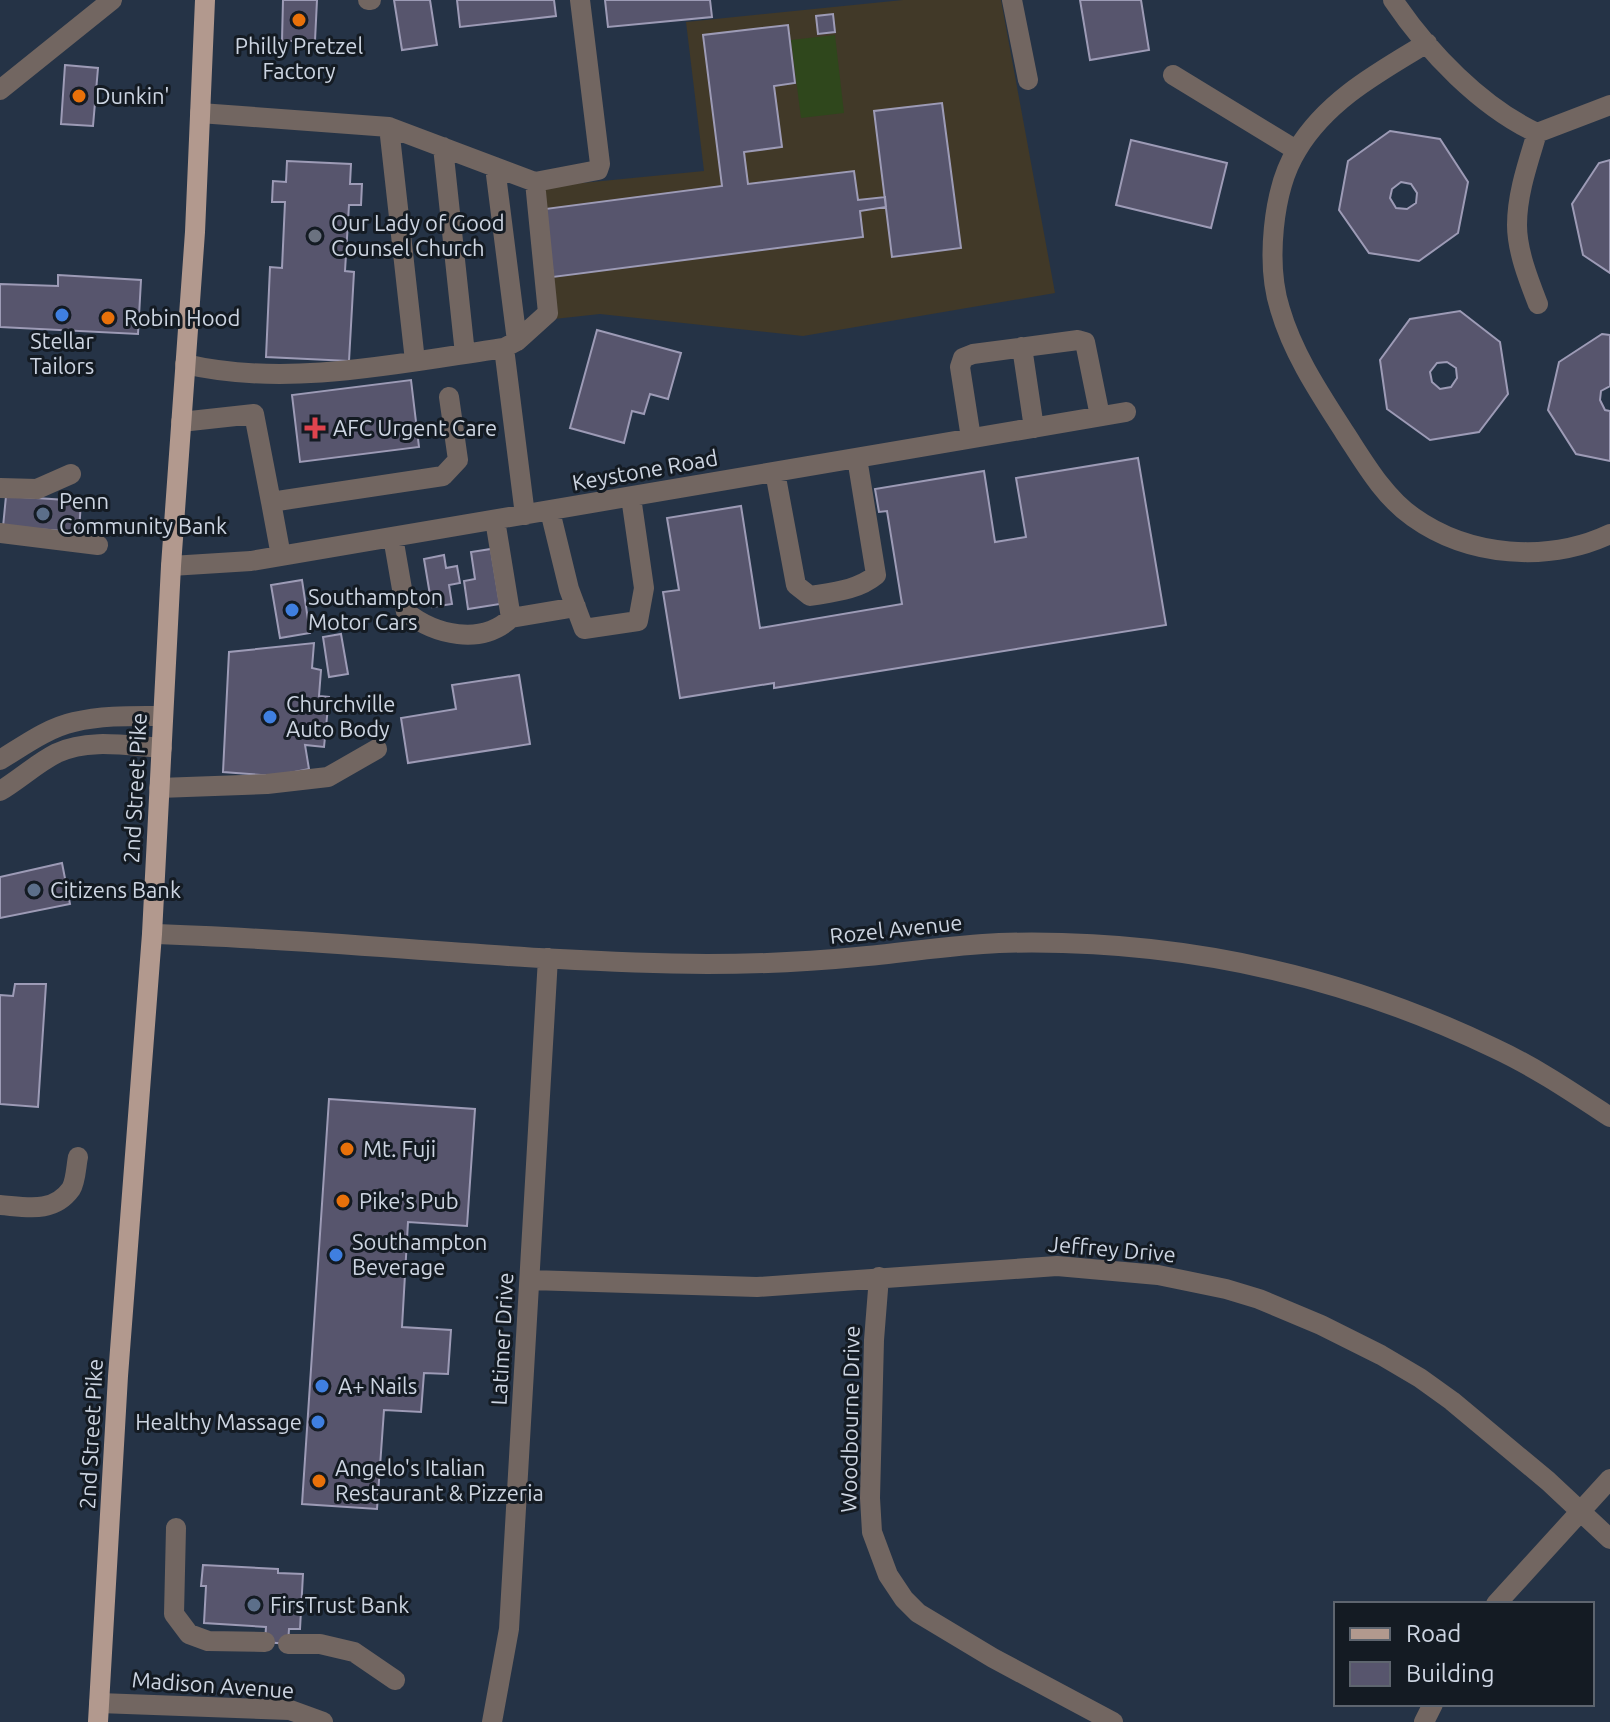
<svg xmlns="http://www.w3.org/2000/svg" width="1610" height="1722" font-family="Ubuntu,sans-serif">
<rect width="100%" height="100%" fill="#253346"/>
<path fill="#413928" d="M 903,0 L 1001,0 L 1055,293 L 803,336 L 600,314 L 554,319 L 541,187 L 704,171 L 686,22 Z"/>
<path fill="#2f471c" d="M 835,35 L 844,113 L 801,118 L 791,40 Z"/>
<path fill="#57556d" stroke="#9d9bb6" stroke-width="2" fill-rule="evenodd" d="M 283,0 L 317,0 L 315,41 L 282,41 Z
M 394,0 L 430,0 L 437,45 L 402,50 Z
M 457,0 L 554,0 L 556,16 L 460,27 Z
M 605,0 L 710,0 L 712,17 L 608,27 Z
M 1080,0 L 1141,0 L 1149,50 L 1090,60 Z
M 833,14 L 835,32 L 818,34 L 816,16 Z
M 788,25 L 795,83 L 774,86 L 782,147 L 744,152 L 748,184 L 854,171 L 858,200 L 885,197 L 886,207 L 860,211 L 863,237 L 553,277 L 545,209 L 722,186 L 703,35 Z
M 65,65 L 98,68 L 93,126 L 61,124 Z
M 942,103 L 961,248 L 892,257 L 874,111 Z
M 1390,131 L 1440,139 L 1468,182 L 1458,233 L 1419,261 L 1369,253 L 1339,210 L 1348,161 ZM 1401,182 L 1411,184 L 1417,193 L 1416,203 L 1407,209 L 1396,208 L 1390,198 L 1392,189 Z
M 1131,140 L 1227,163 L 1211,228 L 1116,205 Z
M 1610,160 L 1610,273 L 1583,255 L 1572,204 L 1599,163 Z
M 287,161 L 351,164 L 350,184 L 362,184 L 361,205 L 349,205 L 345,271 L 354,272 L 349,361 L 266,357 L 270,267 L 282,268 L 285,202 L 272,202 L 273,181 L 286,182 Z
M 58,275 L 141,280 L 138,334 L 0,327 L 0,284 L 58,286 Z
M 1460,311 L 1500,342 L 1508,394 L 1479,432 L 1430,440 L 1387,409 L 1380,360 L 1410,319 ZM 1447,362 L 1456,368 L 1457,378 L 1451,387 L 1440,389 L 1432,382 L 1430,372 L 1437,363 Z
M 597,330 L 681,353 L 668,399 L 650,394 L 644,414 L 632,411 L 624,443 L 570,428 Z
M 1602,334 L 1610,335 L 1610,386 L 1601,391 L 1600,400 L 1605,410 L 1610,411 L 1610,461 L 1576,454 L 1548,410 L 1559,362 Z
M 411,380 L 419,447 L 300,462 L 292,395 Z
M 1138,458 L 1166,625 L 774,688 L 774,683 L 680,698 L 663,592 L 679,590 L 667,518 L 741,506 L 760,628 L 902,604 L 887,511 L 879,512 L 875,489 L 984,471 L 995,542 L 1026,537 L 1016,478 Z
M 6,496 L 81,501 L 79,532 L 3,527 Z
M 491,549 L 500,604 L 468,609 L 464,581 L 475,579 L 471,552 Z
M 444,555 L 446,568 L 457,566 L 460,583 L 449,585 L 452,604 L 432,607 L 424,559 Z
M 302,580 L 310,633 L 280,638 L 271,585 Z
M 341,634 L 348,674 L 329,677 L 323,637 Z
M 314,643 L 312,668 L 321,670 L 319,696 L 329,697 L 324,747 L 305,745 L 309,769 L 275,776 L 223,772 L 229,652 Z
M 519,675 L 530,744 L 408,763 L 401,718 L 456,709 L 452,685 Z
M 62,863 L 70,904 L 0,918 L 0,877 Z
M 15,984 L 46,984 L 38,1107 L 0,1104 L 0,995 L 13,996 Z
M 329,1099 L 475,1109 L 467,1226 L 408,1222 L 402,1327 L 451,1330 L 448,1374 L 424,1373 L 421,1412 L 384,1410 L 377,1509 L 302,1504 Z
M 203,1565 L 278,1569 L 278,1573 L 303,1574 L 300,1629 L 289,1629 L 288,1644 L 265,1642 L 266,1627 L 204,1623 L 206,1586 L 201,1586 Z"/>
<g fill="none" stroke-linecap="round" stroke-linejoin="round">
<path stroke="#726661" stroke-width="20" d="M 368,0 L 371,0
M 1012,0 L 1028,80
M 1393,0 C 1428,52 1481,107 1537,133 L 1610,105
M 1427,43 C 1379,72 1327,100 1297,150 C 1272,190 1266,265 1280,309 C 1293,354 1320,394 1345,433 C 1364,462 1384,497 1413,517 C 1469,557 1548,563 1610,534
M 1173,75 L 1296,150
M 0,90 L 112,0
M 200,113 L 389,127 L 535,182 L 548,313 L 517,341 L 504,348 L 525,515
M 389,127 L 415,361
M 1537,133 C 1528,163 1517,194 1517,225 C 1517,251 1529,281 1538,304
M 443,147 L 465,354
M 495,167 L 517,341
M 535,182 L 598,170 L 600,164 L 580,0
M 1022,347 L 1034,428
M 185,364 C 287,388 402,363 504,348
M 181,422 L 254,414 L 271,502 L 443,476 L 458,460 L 449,397
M 971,438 L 960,367 L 963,358 L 973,354 L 1078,340 L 1085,342 L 1100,416
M 775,472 L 796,585 L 810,596 C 834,592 858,590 876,575 L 857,458
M 0,488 L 37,489 L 71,474
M 271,502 L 281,556
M 550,511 L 569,589 L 584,629 L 638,621 L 644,588 L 631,497
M 0,533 L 98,545
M 393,537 L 406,612 C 435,635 481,646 511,618 L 495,520
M 171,566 L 251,561 L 1126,412
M 511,618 L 576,607
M 0,760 C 23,746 47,728 74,722 C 103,715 133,716 163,716
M 159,788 L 267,784 L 328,777 L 377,749
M 0,791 C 20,779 37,763 57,753 C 89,738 128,746 162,748
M 152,934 C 337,939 521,963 707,964 C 757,964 807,962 857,957 C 904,953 951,945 999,943 C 1171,938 1338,973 1494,1048 C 1535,1067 1572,1092 1610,1117
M 0,1205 C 26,1207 53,1214 71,1189 C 76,1181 76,1166 78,1157
M 879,1277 L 874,1340 L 870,1498 L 872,1532 L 888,1575 L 904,1599 L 918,1613 L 993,1658 L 1113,1722
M 530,1280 L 757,1287 L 1057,1266 L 1158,1275 L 1226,1289 L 1259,1299 L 1321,1325 L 1381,1355 L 1420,1378 L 1452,1401 L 1548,1481 L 1610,1539
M 176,1528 L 174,1614 L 189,1634 L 208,1641 L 265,1642
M 1496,1604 L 1610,1479
M 288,1644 L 320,1644 L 354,1652 L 395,1680
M 99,1703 L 290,1710 L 323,1722
M 492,1722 L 509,1629 L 548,958
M 1424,1722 L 1433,1704"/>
<path stroke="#b2998e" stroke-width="20" d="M 98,1722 L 118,1376 L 152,934 L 171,566 L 195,232 L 205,0"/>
</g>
<g fill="#e8710a" stroke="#141b23" stroke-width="3">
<circle cx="299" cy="20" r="8"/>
<circle cx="79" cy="96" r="8"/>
<circle cx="108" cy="318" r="8"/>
<circle cx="347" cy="1149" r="8"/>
<circle cx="343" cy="1201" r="8"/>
<circle cx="319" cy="1481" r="8"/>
</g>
<circle fill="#6b7280" stroke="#141b23" stroke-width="3" cx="315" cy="236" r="8"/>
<g fill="#3f7fe0" stroke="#141b23" stroke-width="3">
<circle cx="62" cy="315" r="8"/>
<circle cx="292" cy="610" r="8"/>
<circle cx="270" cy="717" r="8"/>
<circle cx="336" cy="1255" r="8"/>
<circle cx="322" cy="1386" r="8"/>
<circle cx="318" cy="1422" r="8"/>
</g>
<path fill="#e0444e" stroke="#141b23" stroke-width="3" d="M311 416h8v8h8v8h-8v8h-8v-8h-8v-8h8z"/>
<g fill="#5c6f8a" stroke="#141b23" stroke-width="3">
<circle cx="43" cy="514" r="8"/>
<circle cx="34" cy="890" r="8"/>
<circle cx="254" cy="1605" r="8"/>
</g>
<g text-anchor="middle" stroke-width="6" stroke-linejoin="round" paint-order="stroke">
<g font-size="22" fill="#cdd5e2" stroke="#141b23" text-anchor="start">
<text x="299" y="54" text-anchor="middle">Philly Pretzel<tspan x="299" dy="25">Factory</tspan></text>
<text x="95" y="104">Dunkin'</text>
<text x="331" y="231">Our Lady of Good<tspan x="331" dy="25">Counsel Church</tspan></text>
<text x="124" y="326">Robin Hood</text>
<text x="62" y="349" text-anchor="middle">Stellar<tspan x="62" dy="25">Tailors</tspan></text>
<text x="333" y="436">AFC Urgent Care</text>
<text x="59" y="509">Penn<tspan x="59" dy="25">Community Bank</tspan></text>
<text x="308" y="605">Southampton<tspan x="308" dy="25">Motor Cars</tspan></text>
<text x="286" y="712">Churchville<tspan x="286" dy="25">Auto Body</tspan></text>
<text x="50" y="898">Citizens Bank</text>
<text x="363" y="1157">Mt. Fuji</text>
<text x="359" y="1209">Pike's Pub</text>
<text x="352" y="1250">Southampton<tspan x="352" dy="25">Beverage</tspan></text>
<text x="338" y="1394">A+ Nails</text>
<text x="302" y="1430" text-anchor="end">Healthy Massage</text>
<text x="335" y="1476">Angelo's Italian<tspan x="335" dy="25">Restaurant &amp; Pizzeria</tspan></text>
<text x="270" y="1613">FirsTrust Bank</text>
</g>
<g font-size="22" fill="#cdd5e2" stroke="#141b23">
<text transform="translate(645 470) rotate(-10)" y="8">Keystone Road</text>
<text transform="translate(135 788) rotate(-87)" y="8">2nd Street Pike</text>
<text transform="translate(896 929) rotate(-6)" y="8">Rozel Avenue</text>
<text transform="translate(1112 1249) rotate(5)" y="8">Jeffrey Drive</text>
<text transform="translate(502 1339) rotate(-87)" y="8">Latimer Drive</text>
<text transform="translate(850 1419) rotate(-89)" y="8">Woodbourne Drive</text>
<text transform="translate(91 1434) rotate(-87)" y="8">2nd Street Pike</text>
<text transform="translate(213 1685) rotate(4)" y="8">Madison Avenue</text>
</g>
</g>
<rect x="1334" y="1602" width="260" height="104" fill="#141b23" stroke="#5e656f" stroke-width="2"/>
<rect x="1350" y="1628" width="40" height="12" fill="#b2998e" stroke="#5e656f" stroke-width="2"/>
<text x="1406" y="1642" font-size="24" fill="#cdd5e2">Road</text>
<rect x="1350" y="1662" width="40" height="24" fill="#57556d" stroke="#5e656f" stroke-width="2"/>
<text x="1406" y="1682" font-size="24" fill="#cdd5e2">Building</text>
</svg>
